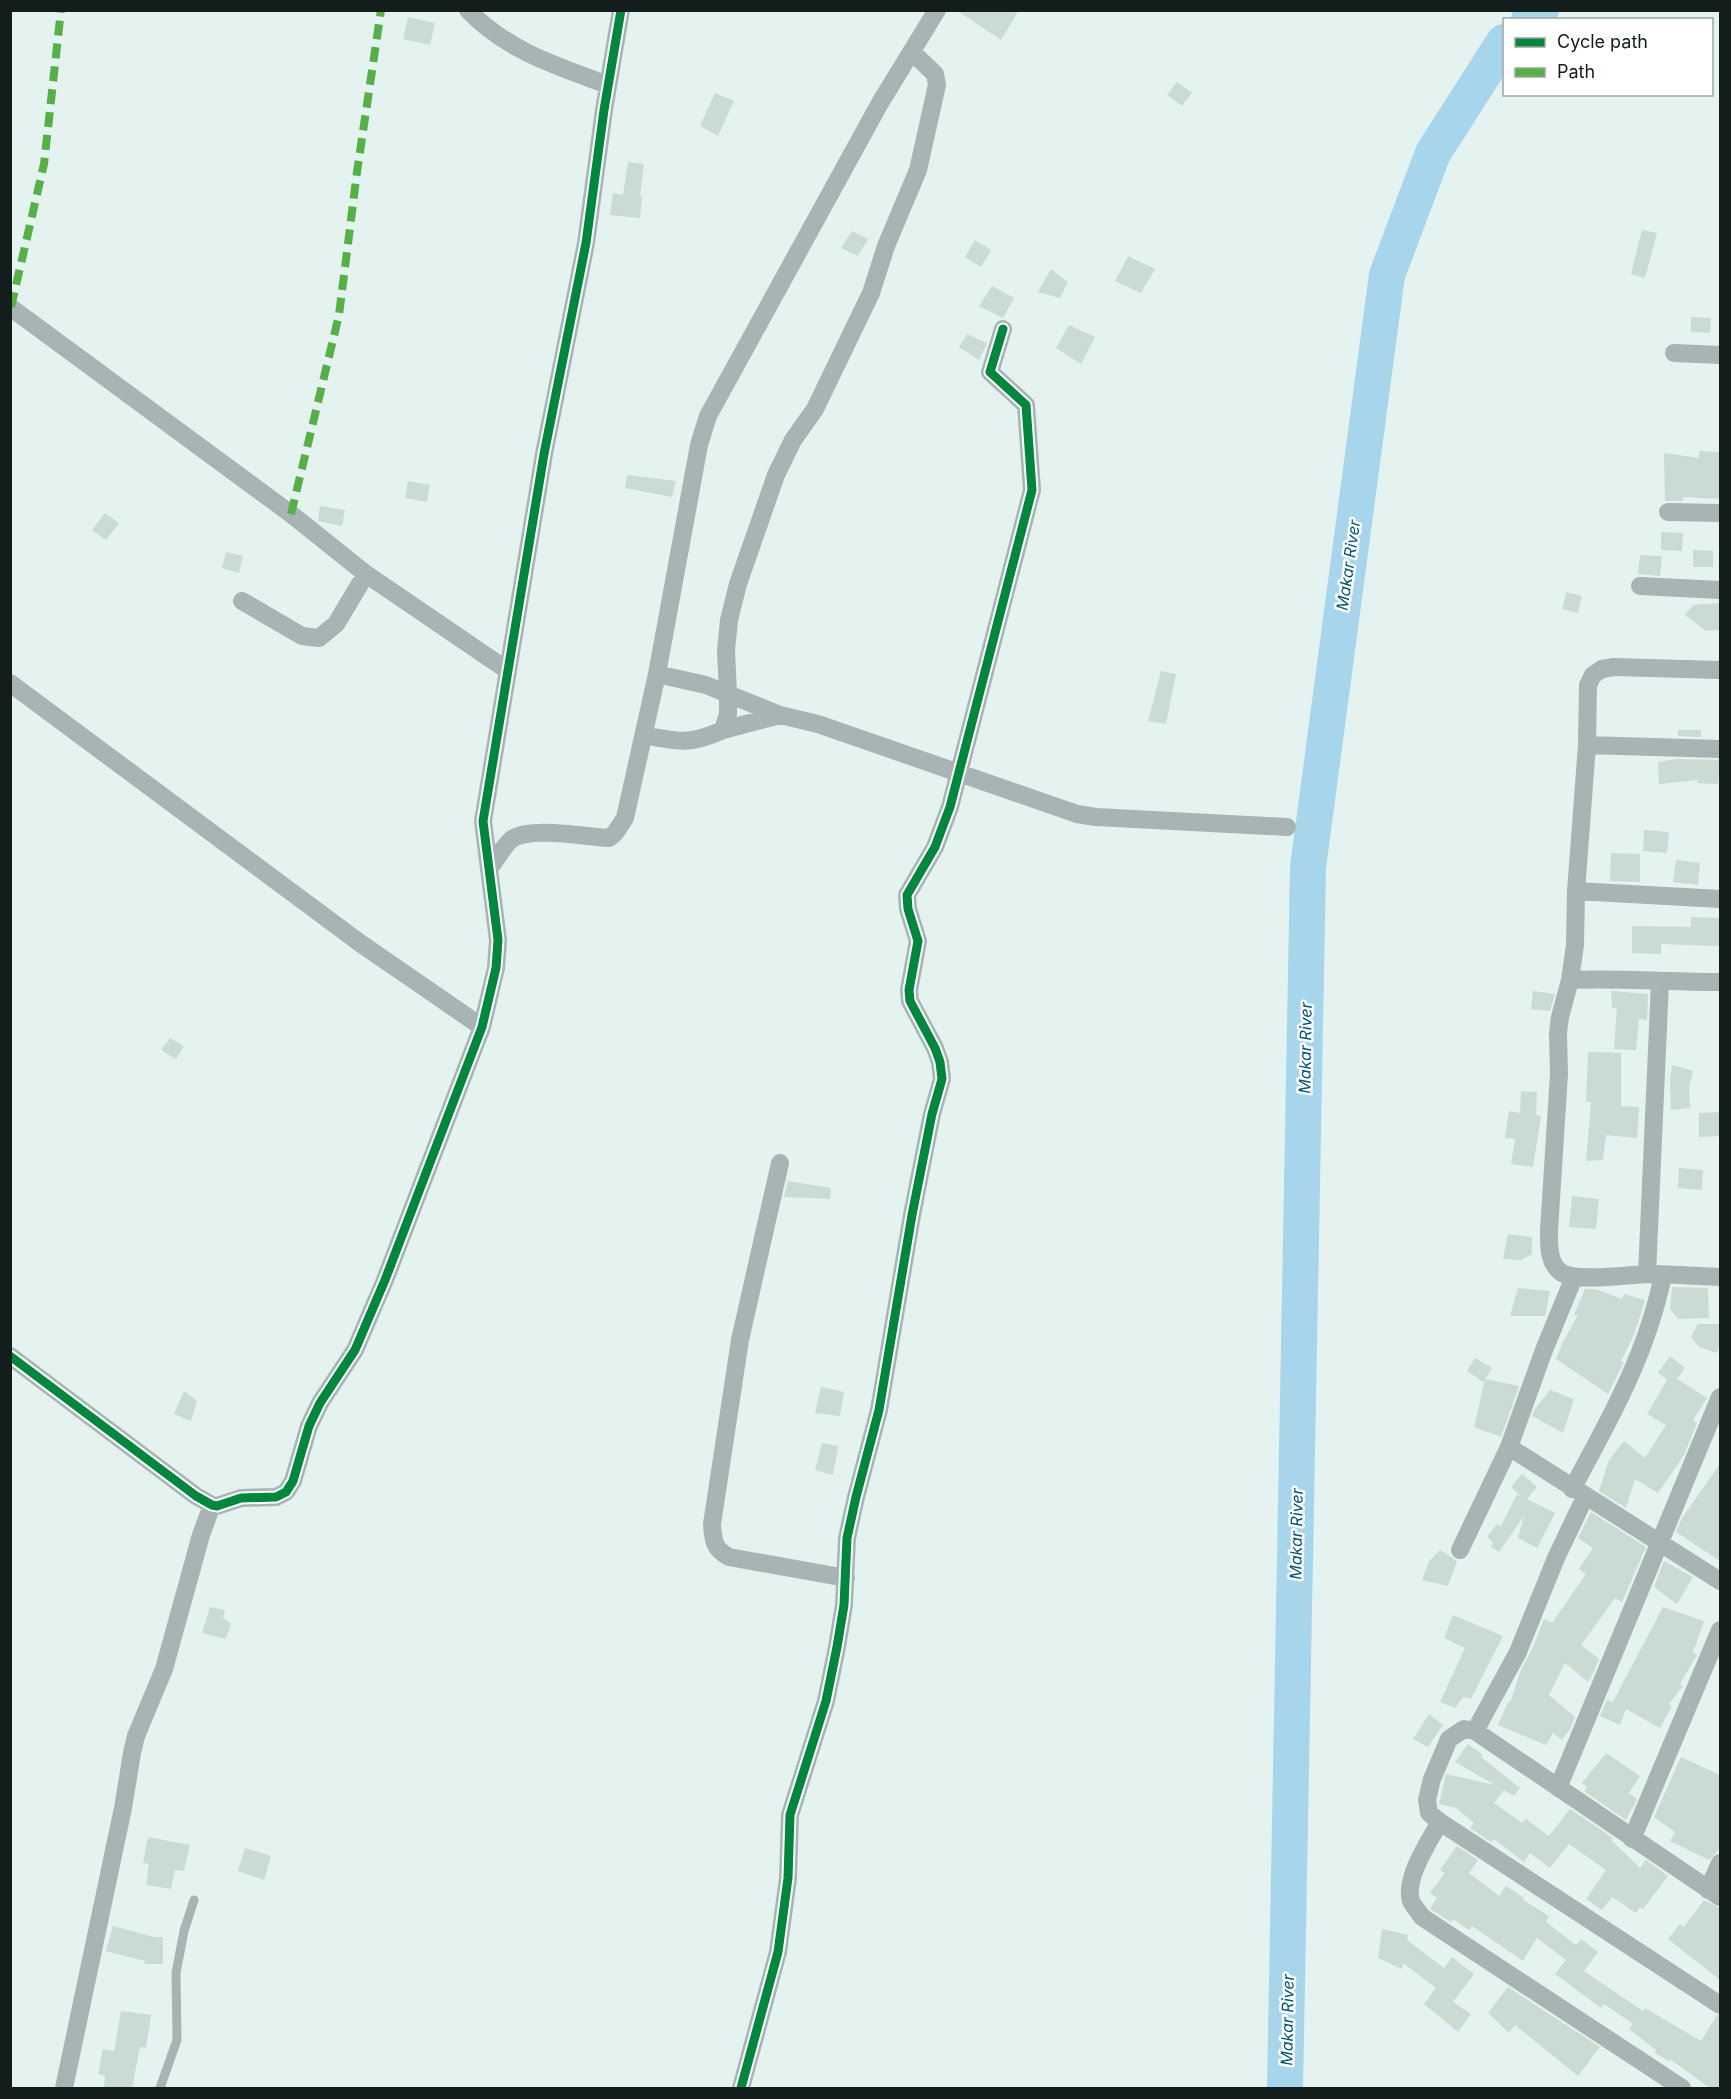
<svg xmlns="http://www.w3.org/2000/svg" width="1731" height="2099" font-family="Inter,sans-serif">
<rect width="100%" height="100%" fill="#e4f2f0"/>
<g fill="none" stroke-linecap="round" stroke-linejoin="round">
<path stroke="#a6d5ec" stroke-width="36" d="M 1529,20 L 1541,10
M 1285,2088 L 1308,867 L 1387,275 L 1433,153 L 1504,42"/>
</g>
<path fill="#cadbd3" d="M 956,10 L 1019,10 L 1001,40 Z
M 408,17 L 435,23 L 430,45 L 403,39 Z
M 1177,82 L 1192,93 L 1182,106 L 1167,95 Z
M 715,93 L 734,101 L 718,136 L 700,126 Z
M 628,162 L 644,164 L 640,196 L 642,197 L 640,218 L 610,215 L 613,193 L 623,195 Z
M 1642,230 L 1657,233 L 1645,278 L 1631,274 Z
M 852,231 L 868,239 L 858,256 L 841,248 Z
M 975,240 L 991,250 L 981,267 L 965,257 Z
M 1128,256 L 1155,269 L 1141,293 L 1115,281 Z
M 1051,269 L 1068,282 L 1060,298 L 1038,292 Z
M 992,286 L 1014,298 L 1003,318 L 979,306 Z
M 1691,317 L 1711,318 L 1710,333 L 1691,332 Z
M 1069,325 L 1095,337 L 1081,364 L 1056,348 Z
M 967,334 L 987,343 L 979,360 L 959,347 Z
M 1699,451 L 1720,452 L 1720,499 L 1683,497 L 1683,501 L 1665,501 L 1664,453 L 1699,458 Z
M 627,475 L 676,481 L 672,497 L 625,488 Z
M 408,481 L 430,485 L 427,502 L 405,498 Z
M 320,506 L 345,510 L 342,526 L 318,521 Z
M 105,513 L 119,523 L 106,540 L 92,530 Z
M 1661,532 L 1683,533 L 1682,551 L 1661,550 Z
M 1693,550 L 1713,551 L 1713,567 L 1693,567 Z
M 226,552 L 243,556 L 239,573 L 222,568 Z
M 1640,555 L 1662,556 L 1660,576 L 1638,574 Z
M 1566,592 L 1582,596 L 1578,613 L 1562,609 Z
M 1720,603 L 1720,630 L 1706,631 L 1685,615 L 1693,605 Z
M 1161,671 L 1176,674 L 1166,724 L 1148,721 Z
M 1678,730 L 1701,730 L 1701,737 L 1678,736 Z
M 1677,759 L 1720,760 L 1718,784 L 1697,783 L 1698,780 L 1659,784 L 1658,762 Z
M 1644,830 L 1669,832 L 1667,853 L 1643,851 Z
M 1611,853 L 1640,854 L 1640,882 L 1610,881 Z
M 1676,860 L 1700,863 L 1698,885 L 1673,882 Z
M 1691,917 L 1720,918 L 1720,946 L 1661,944 L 1661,954 L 1632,953 L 1632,926 L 1691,927 Z
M 1533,991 L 1555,994 L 1550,1011 L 1531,1009 Z
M 1611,991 L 1648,994 L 1647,1020 L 1639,1019 L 1636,1050 L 1614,1049 L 1617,1008 L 1612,1008 Z
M 170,1038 L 184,1046 L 176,1059 L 161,1050 Z
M 1588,1052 L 1621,1053 L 1621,1106 L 1639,1107 L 1637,1138 L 1606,1135 L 1603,1160 L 1586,1161 L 1591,1102 L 1586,1102 Z
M 1672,1065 L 1693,1071 L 1689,1088 L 1690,1108 L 1671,1110 L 1670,1080 Z
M 1521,1091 L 1537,1092 L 1536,1115 L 1541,1116 L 1533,1167 L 1511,1164 L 1515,1139 L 1505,1138 L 1509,1111 L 1520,1113 Z
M 1720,1112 L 1720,1136 L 1699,1137 L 1699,1113 Z
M 1679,1168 L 1703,1170 L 1702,1190 L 1678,1188 Z
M 788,1181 L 831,1188 L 830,1199 L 784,1197 Z
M 1572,1196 L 1599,1199 L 1596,1229 L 1569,1227 Z
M 1508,1234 L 1532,1237 L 1532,1254 L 1521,1260 L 1503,1259 Z
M 1672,1287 L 1708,1288 L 1709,1318 L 1678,1319 L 1670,1309 Z
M 1518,1288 L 1550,1291 L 1545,1316 L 1510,1316 Z
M 1585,1289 L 1595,1289 L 1622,1299 L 1624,1294 L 1645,1300 L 1634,1335 L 1621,1361 L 1624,1362 L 1608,1394 L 1556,1359 L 1563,1342 L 1578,1315 L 1574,1315 Z
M 1698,1324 L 1720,1324 L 1720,1343 L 1717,1353 L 1699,1347 L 1691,1337 Z
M 1670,1356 L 1685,1368 L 1677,1379 L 1707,1398 L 1693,1420 L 1697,1423 L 1684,1455 L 1658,1493 L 1635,1479 L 1626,1508 L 1599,1491 L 1609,1460 L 1624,1441 L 1645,1458 L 1666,1425 L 1647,1414 L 1667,1380 L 1658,1373 Z
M 1475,1358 L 1492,1368 L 1483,1382 L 1467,1371 Z
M 1485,1379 L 1519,1386 L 1501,1437 L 1474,1427 Z
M 821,1387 L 844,1392 L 840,1416 L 815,1413 Z
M 1550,1390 L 1574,1399 L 1563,1433 L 1532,1416 L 1535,1409 Z
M 184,1391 L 197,1401 L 191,1421 L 174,1414 Z
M 822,1443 L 838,1446 L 833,1475 L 815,1470 Z
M 1720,1464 L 1720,1561 L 1676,1532 L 1682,1518 Z
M 1522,1474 L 1537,1487 L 1527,1499 L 1555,1513 L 1537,1548 L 1518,1538 L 1524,1516 L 1499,1552 L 1491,1547 L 1493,1542 L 1487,1537 L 1497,1524 L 1501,1526 L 1517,1494 L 1522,1497 L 1511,1487 Z
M 1591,1512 L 1646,1547 L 1622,1602 L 1615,1598 L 1581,1645 L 1599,1659 L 1592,1676 L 1588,1682 L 1565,1663 L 1549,1695 L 1575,1717 L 1570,1729 L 1562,1740 L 1553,1733 L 1546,1745 L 1498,1725 L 1508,1702 L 1510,1703 L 1520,1672 L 1533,1647 L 1544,1619 L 1552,1623 L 1586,1574 L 1579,1569 L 1593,1548 L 1578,1538 Z
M 1440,1550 L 1457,1561 L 1448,1586 L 1422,1580 L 1429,1561 Z
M 1664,1561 L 1693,1577 L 1677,1604 L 1654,1587 Z
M 210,1607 L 225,1610 L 223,1618 L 231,1623 L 226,1639 L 202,1633 Z
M 1663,1607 L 1704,1621 L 1693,1652 L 1697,1655 L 1680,1684 L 1683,1686 L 1669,1704 L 1672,1706 L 1660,1728 L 1626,1709 L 1620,1725 L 1600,1716 L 1607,1700 L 1613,1702 Z
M 1453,1615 L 1503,1636 L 1471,1699 L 1463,1697 L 1455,1708 L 1440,1702 L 1465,1648 L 1444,1638 Z
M 1429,1714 L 1443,1725 L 1428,1747 L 1413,1739 Z
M 1468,1744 L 1482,1754 L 1481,1757 L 1520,1788 L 1514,1796 L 1504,1790 L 1494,1803 L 1522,1823 L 1526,1819 L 1549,1836 L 1570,1809 L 1613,1838 L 1611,1840 L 1640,1868 L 1646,1860 L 1668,1876 L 1643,1909 L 1640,1907 L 1636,1913 L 1612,1897 L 1602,1910 L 1586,1899 L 1606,1870 L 1569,1844 L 1550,1868 L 1530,1853 L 1524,1862 L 1494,1839 L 1491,1842 L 1470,1828 L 1474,1823 L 1456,1808 L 1439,1804 L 1446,1774 L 1495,1785 L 1455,1762 Z
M 1606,1753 L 1640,1776 L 1629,1793 L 1637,1799 L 1626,1820 L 1584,1791 L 1587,1787 L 1582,1783 Z
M 1681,1757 L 1720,1775 L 1720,1848 L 1709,1860 L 1670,1841 L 1675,1832 L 1654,1817 Z
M 148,1837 L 190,1845 L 184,1871 L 175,1870 L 171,1889 L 146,1885 L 149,1864 L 143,1863 Z
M 1457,1846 L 1478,1860 L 1469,1873 L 1499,1896 L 1506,1886 L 1524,1898 L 1523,1900 L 1549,1916 L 1546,1922 L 1576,1945 L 1581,1939 L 1598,1952 L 1584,1971 L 1643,2011 L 1645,2008 L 1701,2041 L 1717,2015 L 1720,2016 L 1720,2088 L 1710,2088 L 1670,2059 L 1669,2061 L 1655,2053 L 1656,2050 L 1629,2029 L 1633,2024 L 1604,2004 L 1601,2008 L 1555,1974 L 1566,1960 L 1537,1938 L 1523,1961 L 1472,1926 L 1469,1930 L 1453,1919 L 1451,1922 L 1430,1909 L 1437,1898 L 1430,1893 L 1445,1873 L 1440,1870 Z
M 245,1848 L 271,1856 L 264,1880 L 238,1871 Z
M 1704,1900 L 1720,1908 L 1720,1980 L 1668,1939 L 1680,1924 L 1684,1927 Z
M 113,1926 L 154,1937 L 163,1937 L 163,1964 L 145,1964 L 145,1961 L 106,1951 Z
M 1382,1929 L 1408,1935 L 1407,1940 L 1444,1968 L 1452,1957 L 1474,1974 L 1453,2002 L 1471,2014 L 1458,2032 L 1424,2004 L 1436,1988 L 1403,1963 L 1402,1969 L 1378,1958 Z
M 1508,1987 L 1600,2047 L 1578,2076 L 1515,2025 L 1509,2033 L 1488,2013 Z
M 121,2011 L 151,2015 L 146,2048 L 140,2047 L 132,2088 L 104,2088 L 105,2076 L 98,2074 L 103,2049 L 114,2051 Z"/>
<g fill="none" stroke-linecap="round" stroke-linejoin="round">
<path stroke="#a8b4b4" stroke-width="9" d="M 160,2088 L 177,2040 L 176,1973 L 184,1931 L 194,1900"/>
<path stroke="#a8b4b4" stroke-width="18" d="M 468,10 C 507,51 557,66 608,85
M 912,52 L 935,74 L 937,85 L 918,170 L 886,246 L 871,293 L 815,409 L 793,440 L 776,475 L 738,584 L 729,620 L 726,650 L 728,694 L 780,715 L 818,724 L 1077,814 L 1096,817 L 1287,827
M 10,307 L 291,514 L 366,574 L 507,670
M 1674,353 L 1720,355
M 1668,512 L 1720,513
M 1640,586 L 1720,590
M 242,601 L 302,636 L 319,638 L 336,624 L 366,574
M 10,683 L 360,943 L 482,1027
M 723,730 L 780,715
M 644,735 C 678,742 690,745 723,730 L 728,714 L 728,694 L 706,685 L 657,674
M 1587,745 L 1720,749
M 489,869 C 495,861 505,844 512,839 C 531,826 586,837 609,838 L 615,833 L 625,818 L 657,674 L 699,445 L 708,416 L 880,103 L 937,10
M 1576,891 L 1587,745 L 1588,685 L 1593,675 L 1602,669 L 1614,667 L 1720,670
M 1570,980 L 1575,945 L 1576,891 L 1720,899
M 1720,982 C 1670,982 1620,978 1570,980 L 1560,1017 L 1558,1033 L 1559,1074 L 1549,1230 C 1549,1245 1548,1264 1562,1273 C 1577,1282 1626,1275 1646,1274 C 1670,1274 1696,1276 1720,1277
M 780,1163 L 740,1340 L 712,1524 C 713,1541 714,1549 729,1557 L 846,1578
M 1647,1274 L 1660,982
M 10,1356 L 196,1496 L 212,1505 L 217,1506 L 241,1498 L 276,1497 L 286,1492 L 293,1481 L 309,1426 L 320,1403 L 355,1350 L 385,1280 L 482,1027 L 496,968 L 498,940 L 483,821 L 544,454 L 586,243 L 604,110 L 621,10
M 1509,1447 L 1544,1350 L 1574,1277
M 1572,1489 C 1610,1419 1647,1354 1663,1275
M 1585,1497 L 1556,1558 L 1518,1652 L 1475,1731 L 1720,1897
M 1460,1550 L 1509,1447 L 1720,1581
M 1475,1731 L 1464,1729 L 1449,1739 L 1432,1779 L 1427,1800 L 1429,1813 L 1440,1822 L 1720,2005
M 1558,1788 L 1720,1397
M 1440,1822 C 1429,1841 1404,1879 1411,1901 C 1413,1906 1419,1912 1422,1917 L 1682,2088
M 1632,1839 L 1720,1630
M 1708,1890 L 1720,1863
M 64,2088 L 123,1808 L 132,1753 L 136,1736 L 164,1669 L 201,1535 L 212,1505
M 741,2088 L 778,1952 L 788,1878 L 790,1815 L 826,1701 L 837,1647 L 844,1605 L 847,1538 L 856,1497 L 879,1410 L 912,1215 L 932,1114 L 942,1079 L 940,1062 L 935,1048 L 910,1001 L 909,990 L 918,941 L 908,909 L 907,895 L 935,847 L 950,807 L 1032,490 L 1026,405 L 990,372 L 1003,329"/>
<path stroke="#55b145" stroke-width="8" stroke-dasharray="15 8" stroke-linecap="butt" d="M 11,307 L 44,164 L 61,10
M 291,514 L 339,315 L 357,172 L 381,10"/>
<defs>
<path id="cycleway" d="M 10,1356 L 196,1496 L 212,1505 L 217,1506 L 241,1498 L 276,1497 L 286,1492 L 293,1481 L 309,1426 L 320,1403 L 355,1350 L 385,1280 L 482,1027 L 496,968 L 498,940 L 483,821 L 544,454 L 586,243 L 604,110 L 621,10
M 741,2088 L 778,1952 L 788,1878 L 790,1815 L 826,1701 L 837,1647 L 844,1605 L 847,1538 L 856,1497 L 879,1410 L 912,1215 L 932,1114 L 942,1079 L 940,1062 L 935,1048 L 910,1001 L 909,990 L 918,941 L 908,909 L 907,895 L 935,847 L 950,807 L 1032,490 L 1026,405 L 990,372 L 1003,329"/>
</defs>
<use href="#cycleway" stroke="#fff" stroke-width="13"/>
<use href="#cycleway" stroke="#00873e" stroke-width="9"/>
</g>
<g text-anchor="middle" stroke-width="5" stroke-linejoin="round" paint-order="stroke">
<g font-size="16" font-style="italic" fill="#015374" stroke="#fff">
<text transform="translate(1348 565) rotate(-82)" y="6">Makar River</text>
<text transform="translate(1305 1048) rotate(-89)" y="6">Makar River</text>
<text transform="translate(1296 1534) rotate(-89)" y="6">Makar River</text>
<text transform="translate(1287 2020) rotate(-89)" y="6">Makar River</text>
</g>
</g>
<rect width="1731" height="2099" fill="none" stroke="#131d1b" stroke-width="24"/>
<rect x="1503" y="18" width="210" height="78" fill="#ffffff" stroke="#a1a5a4" stroke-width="1.5"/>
<rect x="1515" y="38" width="30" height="9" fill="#00873e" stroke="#a1a5a4" stroke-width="1.5"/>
<text x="1557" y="48" font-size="18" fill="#131d1b">Cycle path</text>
<rect x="1515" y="68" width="30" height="9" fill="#55b145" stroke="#a1a5a4" stroke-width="1.5"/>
<text x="1557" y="78" font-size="18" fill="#131d1b">Path</text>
</svg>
